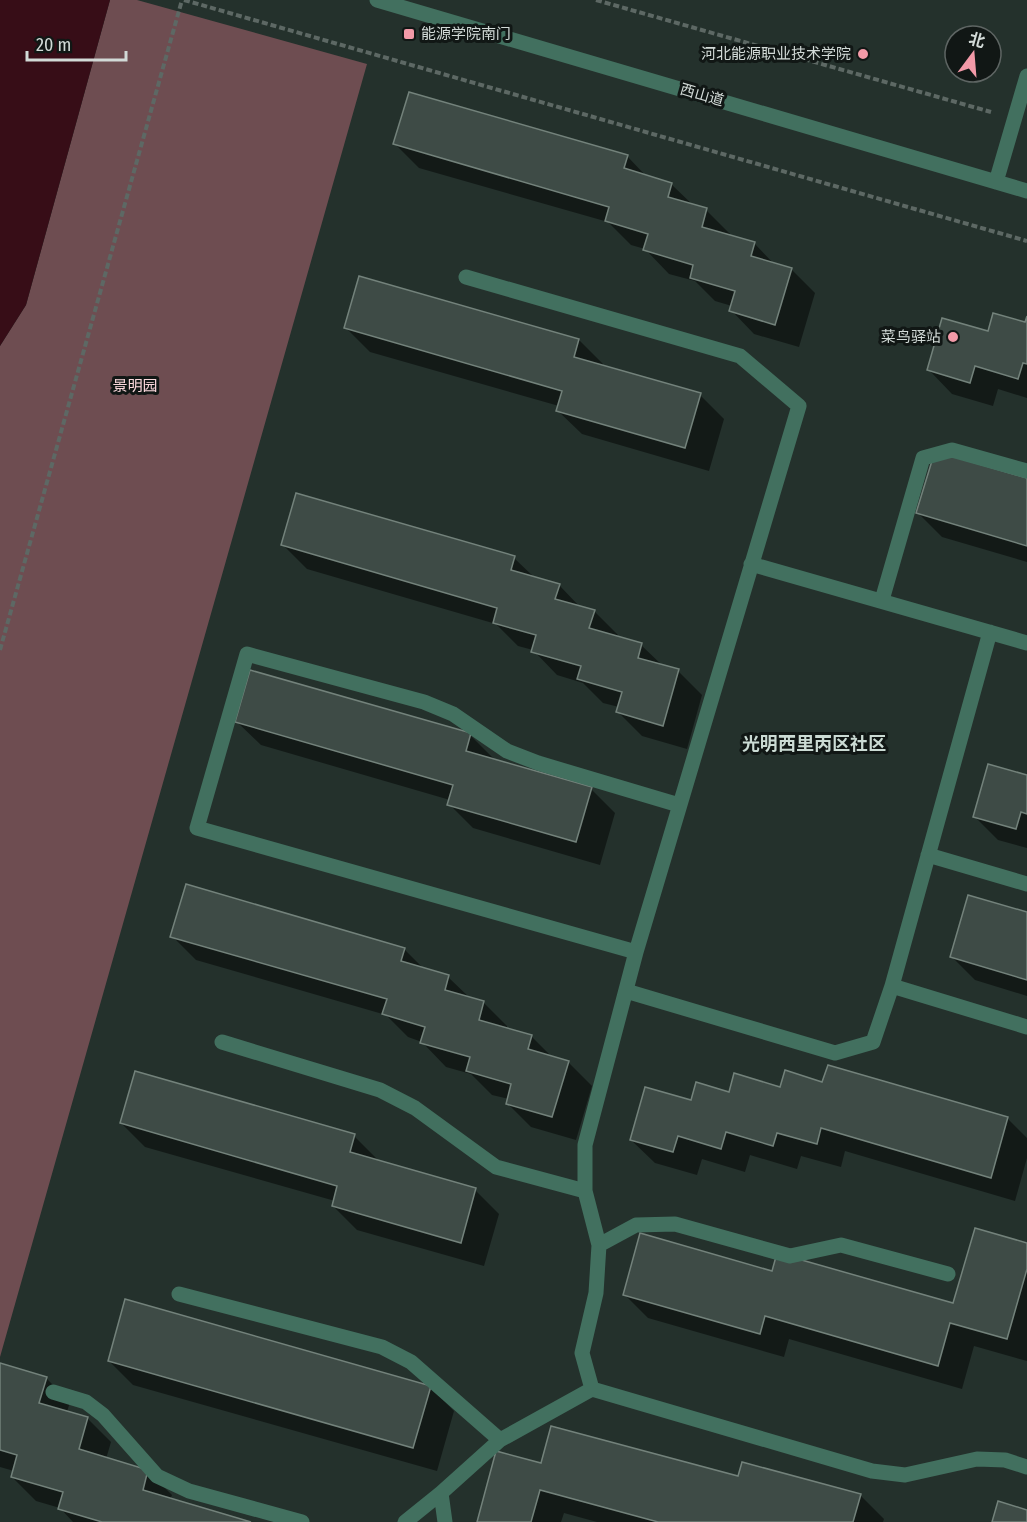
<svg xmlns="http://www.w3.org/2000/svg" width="1027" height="1522" font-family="'Fira Sans Condensed','Noto Sans SC',sans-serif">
<rect width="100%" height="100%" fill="#24312c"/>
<path fill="#6e4d51" d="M 110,0 L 137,0 L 367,64 L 0,1357 L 0,346 L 26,305 Z"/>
<path fill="#370d17" d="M 0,0 L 110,0 L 26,305 L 0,346 Z"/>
<path fill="#0007" d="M 395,144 L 627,156 L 647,177 L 671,184 L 694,206 L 706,210 L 730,234 L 730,236 L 754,243 L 775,265 L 791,269 L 815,293 L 799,347 L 754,334 L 731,310 L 732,306 L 715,301 L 695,281 L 669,274 L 645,249 L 631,245 L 608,222 L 419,168 Z
M 1027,322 L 1027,398 L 998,389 L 993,406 L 952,394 L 929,370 L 989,333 L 1026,324 Z
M 346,328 L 579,340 L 603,364 L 602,367 L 700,395 L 724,419 L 709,471 L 582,434 L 558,411 L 559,406 L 370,352 Z
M 1027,480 L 1027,562 L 942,537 L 918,513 Z
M 283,545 L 514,558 L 535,578 L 559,585 L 581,608 L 594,611 L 618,635 L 617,638 L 641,645 L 663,666 L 678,671 L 702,695 L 687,749 L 642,736 L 618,712 L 619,707 L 603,703 L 583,683 L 557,675 L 533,650 L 518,646 L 496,624 L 307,569 Z
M 237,722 L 470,735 L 494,759 L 493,761 L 591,789 L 615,813 L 600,865 L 473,828 L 449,804 L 450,800 L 261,745 Z
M 1027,776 L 1027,848 L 998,840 L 974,816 Z
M 1027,914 L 1027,996 L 975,980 L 951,956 Z
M 172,936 L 404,949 L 425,970 L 448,977 L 471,999 L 484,1003 L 507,1026 L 507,1029 L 531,1036 L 553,1058 L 568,1062 L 592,1086 L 576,1140 L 531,1127 L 507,1103 L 509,1099 L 492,1095 L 471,1074 L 446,1067 L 422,1042 L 408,1037 L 386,1015 L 196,960 Z
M 829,1067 L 1008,1119 L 1027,1138 L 1027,1158 L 1015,1201 L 845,1151 L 841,1167 L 801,1156 L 797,1169 L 750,1155 L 745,1172 L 702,1159 L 697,1175 L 655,1163 L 631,1140 L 692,1102 L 730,1094 L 823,1084 Z
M 121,1123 L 354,1136 L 378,1160 L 378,1162 L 475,1190 L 499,1214 L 484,1266 L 357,1230 L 333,1206 L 335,1201 L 145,1147 Z
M 1027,1245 L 1027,1361 L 974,1346 L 962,1389 L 789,1339 L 784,1357 L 648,1318 L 624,1294 L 773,1273 L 954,1305 Z
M 109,1361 L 430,1387 L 454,1411 L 437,1471 L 133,1385 Z
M 0,1365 L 46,1378 L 70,1402 L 67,1412 L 87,1418 L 111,1442 L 106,1459 L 148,1471 L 172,1495 L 170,1500 L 246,1522 L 73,1522 L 60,1508 L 36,1501 L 12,1477 L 14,1471 L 0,1467 Z
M 542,1465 L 860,1495 L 884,1519 L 883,1522 L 597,1522 L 564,1513 L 561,1522 L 478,1522 Z"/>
<path fill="#3e4b46" stroke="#73827b" stroke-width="1.5" d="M 409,92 L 628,155 L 624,168 L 672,183 L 668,197 L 707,208 L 702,227 L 755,242 L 751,256 L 792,268 L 775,325 L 729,311 L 735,291 L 690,278 L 693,265 L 643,250 L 648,234 L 605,221 L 609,207 L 393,144 Z
M 359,276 L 579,339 L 574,357 L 701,393 L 685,448 L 556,411 L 562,391 L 344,328 Z
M 993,313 L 1025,322 L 1027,316 L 1027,364 L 1023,363 L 1018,379 L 975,366 L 970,383 L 927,370 L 942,318 L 988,331 Z
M 935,451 L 1027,478 L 1027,546 L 916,513 Z
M 296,493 L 515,556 L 511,570 L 560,584 L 555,599 L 595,610 L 589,628 L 642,643 L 638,658 L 679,669 L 663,726 L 616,712 L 622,692 L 577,679 L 581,666 L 531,652 L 536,635 L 493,623 L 497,608 L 281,545 Z
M 250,670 L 471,733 L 466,751 L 592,787 L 576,842 L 447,805 L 453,785 L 235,722 Z
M 988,764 L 1027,775 L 1027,814 L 1021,812 L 1016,829 L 973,817 Z
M 186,884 L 405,948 L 401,961 L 449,975 L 445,990 L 484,1001 L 479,1020 L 532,1035 L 528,1049 L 569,1061 L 552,1117 L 506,1104 L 511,1084 L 466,1071 L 470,1057 L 420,1043 L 425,1027 L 382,1014 L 387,999 L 170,937 Z
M 968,895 L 1027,912 L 1027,980 L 950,957 Z
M 828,1065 L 1008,1117 L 991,1178 L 821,1128 L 817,1144 L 777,1133 L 773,1146 L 726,1132 L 721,1149 L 678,1136 L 673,1152 L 630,1140 L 645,1087 L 691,1100 L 696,1082 L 729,1092 L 734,1073 L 780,1087 L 785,1070 L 822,1082 Z
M 135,1071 L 355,1134 L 350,1152 L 476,1188 L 461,1243 L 332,1206 L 337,1186 L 120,1123 Z
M 975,1228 L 1027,1243 L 1027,1269 L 1007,1339 L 950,1323 L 938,1366 L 765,1316 L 760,1334 L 623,1295 L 640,1233 L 772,1271 L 777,1253 L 953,1303 Z
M 125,1299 L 431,1386 L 413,1448 L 108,1361 Z
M 0,1363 L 47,1377 L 39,1403 L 88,1417 L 79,1449 L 148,1470 L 143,1490 L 251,1522 L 102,1522 L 58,1509 L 63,1492 L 11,1477 L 17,1455 L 0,1450 Z
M 551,1426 L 738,1476 L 742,1462 L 861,1494 L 853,1522 L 658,1522 L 540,1490 L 531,1522 L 477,1522 L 496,1451 L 541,1463 Z
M 998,1501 L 1027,1510 L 1027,1522 L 992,1522 Z"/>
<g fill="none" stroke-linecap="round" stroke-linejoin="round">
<path stroke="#5d6864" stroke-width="4" stroke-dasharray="6 3" stroke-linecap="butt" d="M 184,0 L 1027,241
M 596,0 L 991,112
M 0,650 L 182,0"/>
<path stroke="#42705f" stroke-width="15" d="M 377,0 L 1027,191
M 996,182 L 1027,76
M 466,277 L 740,356 L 799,406 L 636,952 L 585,1145 L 585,1191 L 599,1245 L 596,1293 L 582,1353 L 592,1389 L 872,1471 L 905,1475 L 977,1459 L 1005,1460 L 1027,1467
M 751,564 L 1027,643
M 882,600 L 923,458 L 952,450 L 1027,471
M 990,632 L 892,986 L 1027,1027
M 928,855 L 1027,884
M 636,952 L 197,828 L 247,654 L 424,702 L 453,714 L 507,751 L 538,763 L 679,805
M 626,991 L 835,1053 L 873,1042 L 892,986
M 222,1042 L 380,1090 L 415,1108 L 496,1167 L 585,1191
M 599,1245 L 636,1225 L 675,1224 L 790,1256 L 841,1245 L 948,1274
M 179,1294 L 382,1347 L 411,1362 L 500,1440
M 53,1392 L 86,1402 L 103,1415 L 157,1476 L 189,1491 L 302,1522
M 441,1493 L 445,1522
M 405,1522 L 441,1493 L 500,1440 L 592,1389"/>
</g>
<g fill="#f39aa8" stroke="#111715" stroke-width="2">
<rect x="403" y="28" width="12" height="12" rx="3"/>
<circle cx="863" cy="54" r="6"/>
<circle cx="953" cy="337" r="6"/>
</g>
<g text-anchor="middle" stroke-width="6" stroke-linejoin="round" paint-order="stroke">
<g font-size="15" fill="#d2dad7" stroke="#111715" text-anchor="end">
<text x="421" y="39" text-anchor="start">能源学院南门</text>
<text x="851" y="59">河北能源职业技术学院</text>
<text x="941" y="342">菜鸟驿站</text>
</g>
<g font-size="15" fill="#d2dad7" stroke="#111715">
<text transform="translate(702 95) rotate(16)" y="5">西山道</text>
</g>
<g font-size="15" fill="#fcd9dd" stroke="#111715">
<text x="135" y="391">景明园</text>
</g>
<g font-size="18" font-weight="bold" fill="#cbdbd4" stroke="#111715">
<text x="814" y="750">光明西里丙区社区</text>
</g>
</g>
<g transform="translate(973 54) rotate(16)"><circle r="28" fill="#111715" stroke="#5e6563" stroke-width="1.5"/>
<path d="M0-4.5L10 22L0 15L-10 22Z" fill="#f39aa8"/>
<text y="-9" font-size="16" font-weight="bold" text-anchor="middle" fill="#d2dad7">北</text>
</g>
<path d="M27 51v9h99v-9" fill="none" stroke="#d2dad7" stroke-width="3"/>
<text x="36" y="51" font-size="18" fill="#d2dad7" stroke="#111715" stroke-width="4.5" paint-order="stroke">20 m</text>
</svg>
